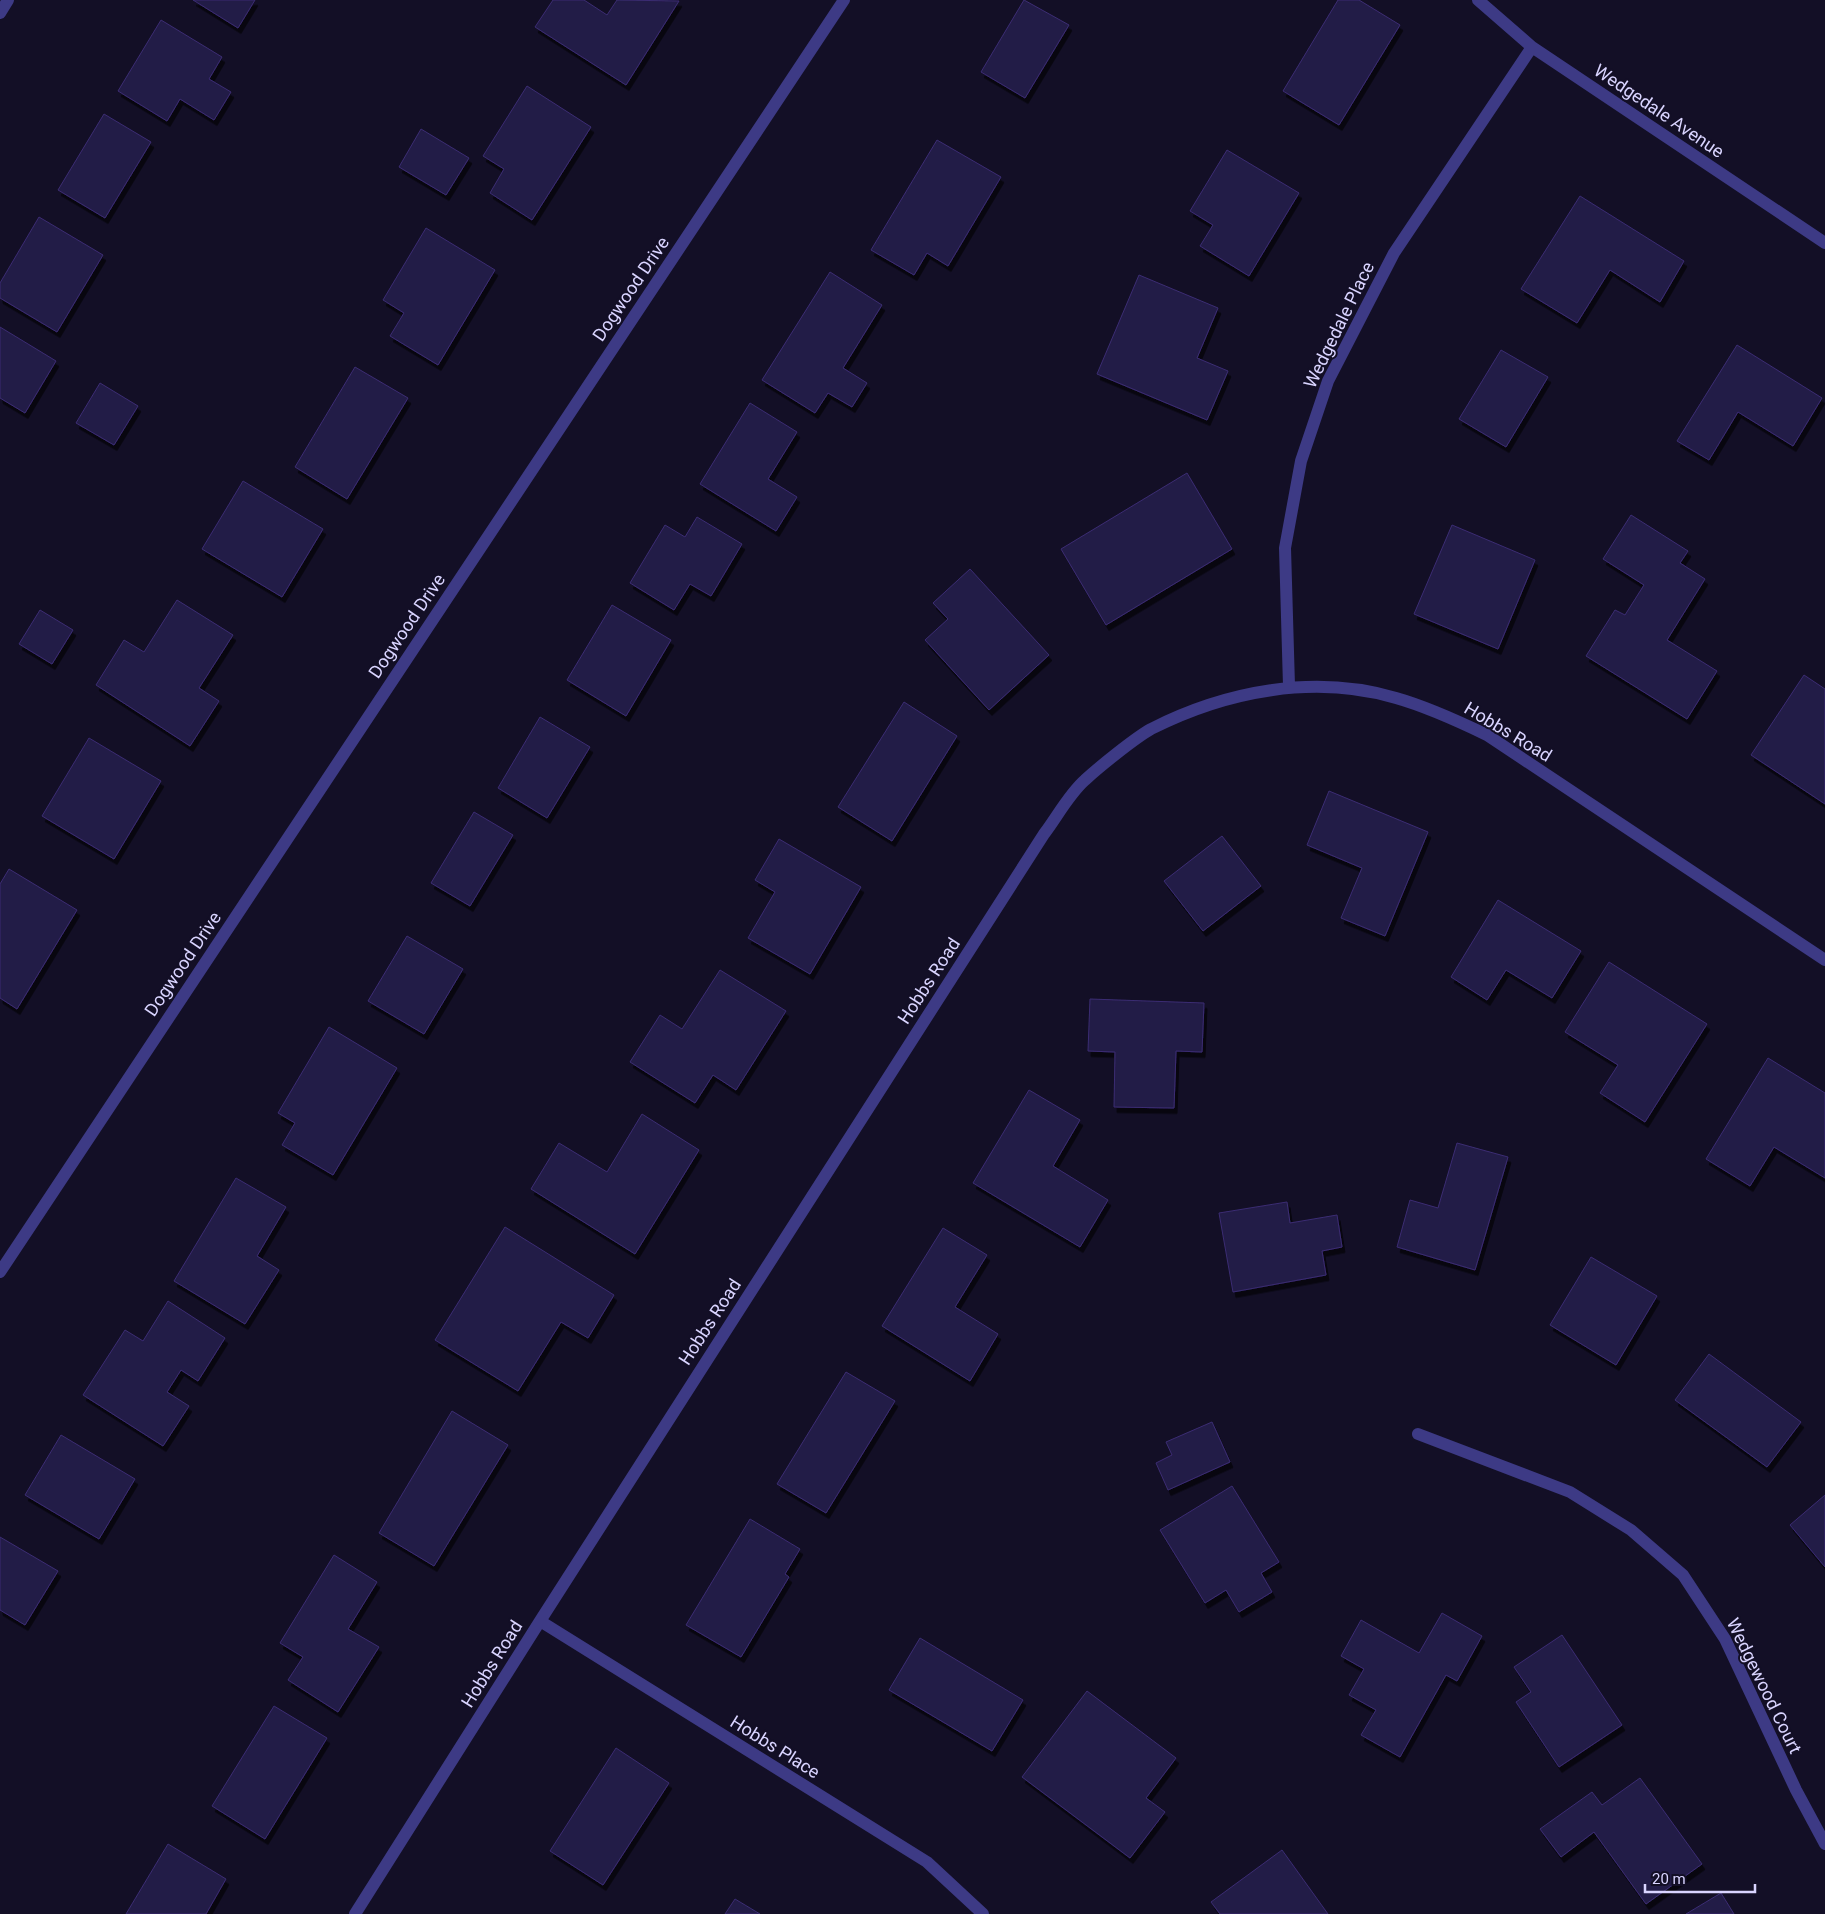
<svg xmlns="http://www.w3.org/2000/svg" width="1825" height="1914" font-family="Roboto,sans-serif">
<defs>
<filter id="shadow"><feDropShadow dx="3" dy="5.5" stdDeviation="0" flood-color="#0009"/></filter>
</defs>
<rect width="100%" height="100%" fill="#130f26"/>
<path fill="#241b47" stroke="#3b2d73" filter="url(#shadow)" d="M 193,0 L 255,0 L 238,28 Z
M 553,0 L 584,0 L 607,15 L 617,0 L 679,1 L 626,85 L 535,27 Z
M 1024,0 L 1069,25 L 1025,98 L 981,72 Z
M 1338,0 L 1359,0 L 1400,25 L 1339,125 L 1283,91 Z
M 161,20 L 222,57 L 209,79 L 231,92 L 214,120 L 180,99 L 167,121 L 118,91 Z
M 527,86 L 591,127 L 532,220 L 490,193 L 504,169 L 483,156 Z
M 104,114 L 151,142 L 105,218 L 58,190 Z
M 421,129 L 469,158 L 446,195 L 399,167 Z
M 937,140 L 1001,177 L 948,266 L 927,253 L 914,275 L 871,250 Z
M 1227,150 L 1299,193 L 1249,276 L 1200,246 L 1213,225 L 1190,211 Z
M 1580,196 L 1684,261 L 1660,302 L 1610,270 L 1577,323 L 1521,289 Z
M 39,217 L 103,255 L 57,332 L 0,298 L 0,283 Z
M 426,228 L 495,270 L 438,365 L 390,336 L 404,313 L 383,300 Z
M 830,272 L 882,305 L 843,368 L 867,383 L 852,407 L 828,393 L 815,413 L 762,380 Z
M 1139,275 L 1218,308 L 1197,358 L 1228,371 L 1207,420 L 1097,374 Z
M 0,327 L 56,361 L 25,413 L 0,398 Z
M 1737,345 L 1822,398 L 1793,446 L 1738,412 L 1709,460 L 1677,441 Z
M 1501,350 L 1548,377 L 1506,447 L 1459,419 Z
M 355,367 L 408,398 L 347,499 L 295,467 Z
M 100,383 L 138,406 L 114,445 L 76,423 Z
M 750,403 L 797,432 L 768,479 L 797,497 L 776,531 L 700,484 Z
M 1187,473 L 1232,549 L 1106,625 L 1061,549 Z
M 243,481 L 323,529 L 282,597 L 202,549 Z
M 1631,515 L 1688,551 L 1680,563 L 1705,579 L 1667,640 L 1717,671 L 1687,719 L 1586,656 L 1615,610 L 1625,615 L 1644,585 L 1603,559 Z
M 697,517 L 742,544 L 711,596 L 690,584 L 674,610 L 630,583 L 665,525 L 685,537 Z
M 1452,525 L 1535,560 L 1498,649 L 1414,614 Z
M 970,569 L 1049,655 L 989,710 L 925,640 L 948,619 L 933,603 Z
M 177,600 L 233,635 L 199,688 L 219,701 L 190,746 L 96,685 L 124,640 L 144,652 Z
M 612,605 L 671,640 L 626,716 L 567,680 Z
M 40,610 L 73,630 L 52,664 L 19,644 Z
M 1804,675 L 1825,689 L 1825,804 L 1751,755 Z
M 904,702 L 957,736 L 892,841 L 838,807 Z
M 540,717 L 590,747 L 547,818 L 498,788 Z
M 89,738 L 161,781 L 114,859 L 42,816 Z
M 1329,791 L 1428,832 L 1385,936 L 1341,918 L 1362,868 L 1307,845 Z
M 474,812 L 513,835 L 470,906 L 431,883 Z
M 1222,836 L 1261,886 L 1203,931 L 1164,881 Z
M 779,839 L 861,887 L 810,974 L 748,938 L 775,892 L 755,880 Z
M 9,869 L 77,910 L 17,1009 L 0,998 L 0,884 Z
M 1498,900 L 1581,951 L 1552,998 L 1506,970 L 1487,1000 L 1451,977 Z
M 407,936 L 463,969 L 424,1034 L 368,1001 Z
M 1609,962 L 1707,1024 L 1645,1122 L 1600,1093 L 1618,1065 L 1565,1032 Z
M 720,970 L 786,1011 L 736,1090 L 713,1075 L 695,1103 L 630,1062 L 660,1015 L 682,1029 Z
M 1090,999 L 1204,1003 L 1202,1052 L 1176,1051 L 1174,1108 L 1114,1107 L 1115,1052 L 1088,1051 Z
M 329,1027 L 397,1068 L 333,1175 L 282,1145 L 295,1123 L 278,1113 Z
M 1768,1058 L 1825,1093 L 1825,1178 L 1774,1147 L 1750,1186 L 1706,1159 Z
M 1029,1090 L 1080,1120 L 1053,1166 L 1108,1200 L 1080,1247 L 973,1183 Z
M 642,1114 L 699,1150 L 635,1254 L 531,1189 L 559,1143 L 607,1172 Z
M 1457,1143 L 1508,1157 L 1475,1270 L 1397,1247 L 1410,1200 L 1438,1208 Z
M 236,1178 L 286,1207 L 257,1256 L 279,1270 L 245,1324 L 174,1281 Z
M 1287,1202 L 1290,1223 L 1337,1215 L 1342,1247 L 1322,1251 L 1326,1275 L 1233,1292 L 1219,1213 Z
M 505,1227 L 614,1295 L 588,1338 L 561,1322 L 518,1391 L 435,1340 Z
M 943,1228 L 987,1255 L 955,1307 L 998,1334 L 970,1381 L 882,1326 Z
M 1591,1257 L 1657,1296 L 1616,1365 L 1550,1325 Z
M 168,1301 L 225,1338 L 198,1381 L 181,1370 L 167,1392 L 189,1406 L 163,1446 L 83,1395 L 125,1330 L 143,1341 Z
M 1709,1354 L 1801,1422 L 1767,1467 L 1675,1400 Z
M 846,1372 L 895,1401 L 826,1513 L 777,1484 Z
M 452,1411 L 508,1445 L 434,1566 L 379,1533 Z
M 1212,1422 L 1230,1462 L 1168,1490 L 1156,1463 L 1172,1455 L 1166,1442 Z
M 61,1435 L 135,1479 L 99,1539 L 25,1495 Z
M 1232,1486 L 1279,1562 L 1261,1573 L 1272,1592 L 1239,1612 L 1226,1590 L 1205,1603 L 1160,1530 Z
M 1825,1495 L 1825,1567 L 1790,1525 Z
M 750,1519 L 800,1549 L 785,1574 L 789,1577 L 741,1657 L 686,1625 Z
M 0,1537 L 58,1571 L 25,1625 L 0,1610 Z
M 334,1555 L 377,1582 L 348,1629 L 379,1647 L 338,1712 L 288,1680 L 303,1657 L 280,1643 Z
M 1442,1613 L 1482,1636 L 1457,1681 L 1446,1675 L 1400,1757 L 1361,1735 L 1376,1710 L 1349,1695 L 1364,1669 L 1341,1656 L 1361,1620 L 1419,1653 Z
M 1562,1635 L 1622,1725 L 1559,1767 L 1516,1702 L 1531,1692 L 1514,1667 Z
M 920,1638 L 1023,1700 L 992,1751 L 889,1690 Z
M 1087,1691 L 1176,1758 L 1146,1798 L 1165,1812 L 1130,1858 L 1022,1777 Z
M 274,1706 L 327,1738 L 265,1839 L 212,1806 Z
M 616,1748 L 669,1783 L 603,1885 L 550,1851 Z
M 1640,1778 L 1702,1864 L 1646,1904 L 1594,1832 L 1561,1857 L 1540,1829 L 1592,1792 L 1602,1805 Z
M 168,1844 L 226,1879 L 206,1914 L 126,1914 Z
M 1282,1850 L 1328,1914 L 1220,1914 L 1211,1902 Z
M 1721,1893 L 1734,1914 L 1686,1914 Z
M 735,1899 L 760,1914 L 725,1914 Z"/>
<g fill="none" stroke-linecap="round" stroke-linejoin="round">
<path stroke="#3d3a85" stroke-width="12" d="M 1478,0 L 1532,47 L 1825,243
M 0,13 L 8,0
M 1289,686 L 1285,548 L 1301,461 L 1328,381 L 1394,253 L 1532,47
M 0,1272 L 844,0
M 1418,1434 L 1570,1492 L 1631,1530 L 1683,1575 L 1725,1639 L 1796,1790 L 1825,1844
M 540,1621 L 927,1862 L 983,1914
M 355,1914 L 540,1621 L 1044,834 C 1057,817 1069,794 1085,780 C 1099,767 1135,738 1151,729 C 1226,691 1314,674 1396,698 C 1428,707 1458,721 1487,735 L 1825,960"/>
</g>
<g text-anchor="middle" stroke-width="4" stroke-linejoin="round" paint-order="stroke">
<g font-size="18" fill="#d9d4ff" stroke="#130f26">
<text transform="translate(1659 111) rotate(34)" y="6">Wedgedale Avenue</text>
<text transform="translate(631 289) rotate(-56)" y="6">Dogwood Drive</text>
<text transform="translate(1339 325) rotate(-64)" y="6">Wedgedale Place</text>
<text transform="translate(407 626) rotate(-56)" y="6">Dogwood Drive</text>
<text transform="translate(1508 732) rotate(31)" y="6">Hobbs Road</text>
<text transform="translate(183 964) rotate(-56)" y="6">Dogwood Drive</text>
<text transform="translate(929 981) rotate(-57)" y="6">Hobbs Road</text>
<text transform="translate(710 1322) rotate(-57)" y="6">Hobbs Road</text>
<text transform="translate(492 1664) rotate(-58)" y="6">Hobbs Road</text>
<text transform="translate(1764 1686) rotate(64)" y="6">Wedgewood Court</text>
<text transform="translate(775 1747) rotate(32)" y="6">Hobbs Place</text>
</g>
</g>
<path d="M1645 1884v8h110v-8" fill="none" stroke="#d9d4ff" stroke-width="2.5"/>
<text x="1652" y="1884" font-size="15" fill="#d9d4ff" stroke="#130f26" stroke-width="4" paint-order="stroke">20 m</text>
</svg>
